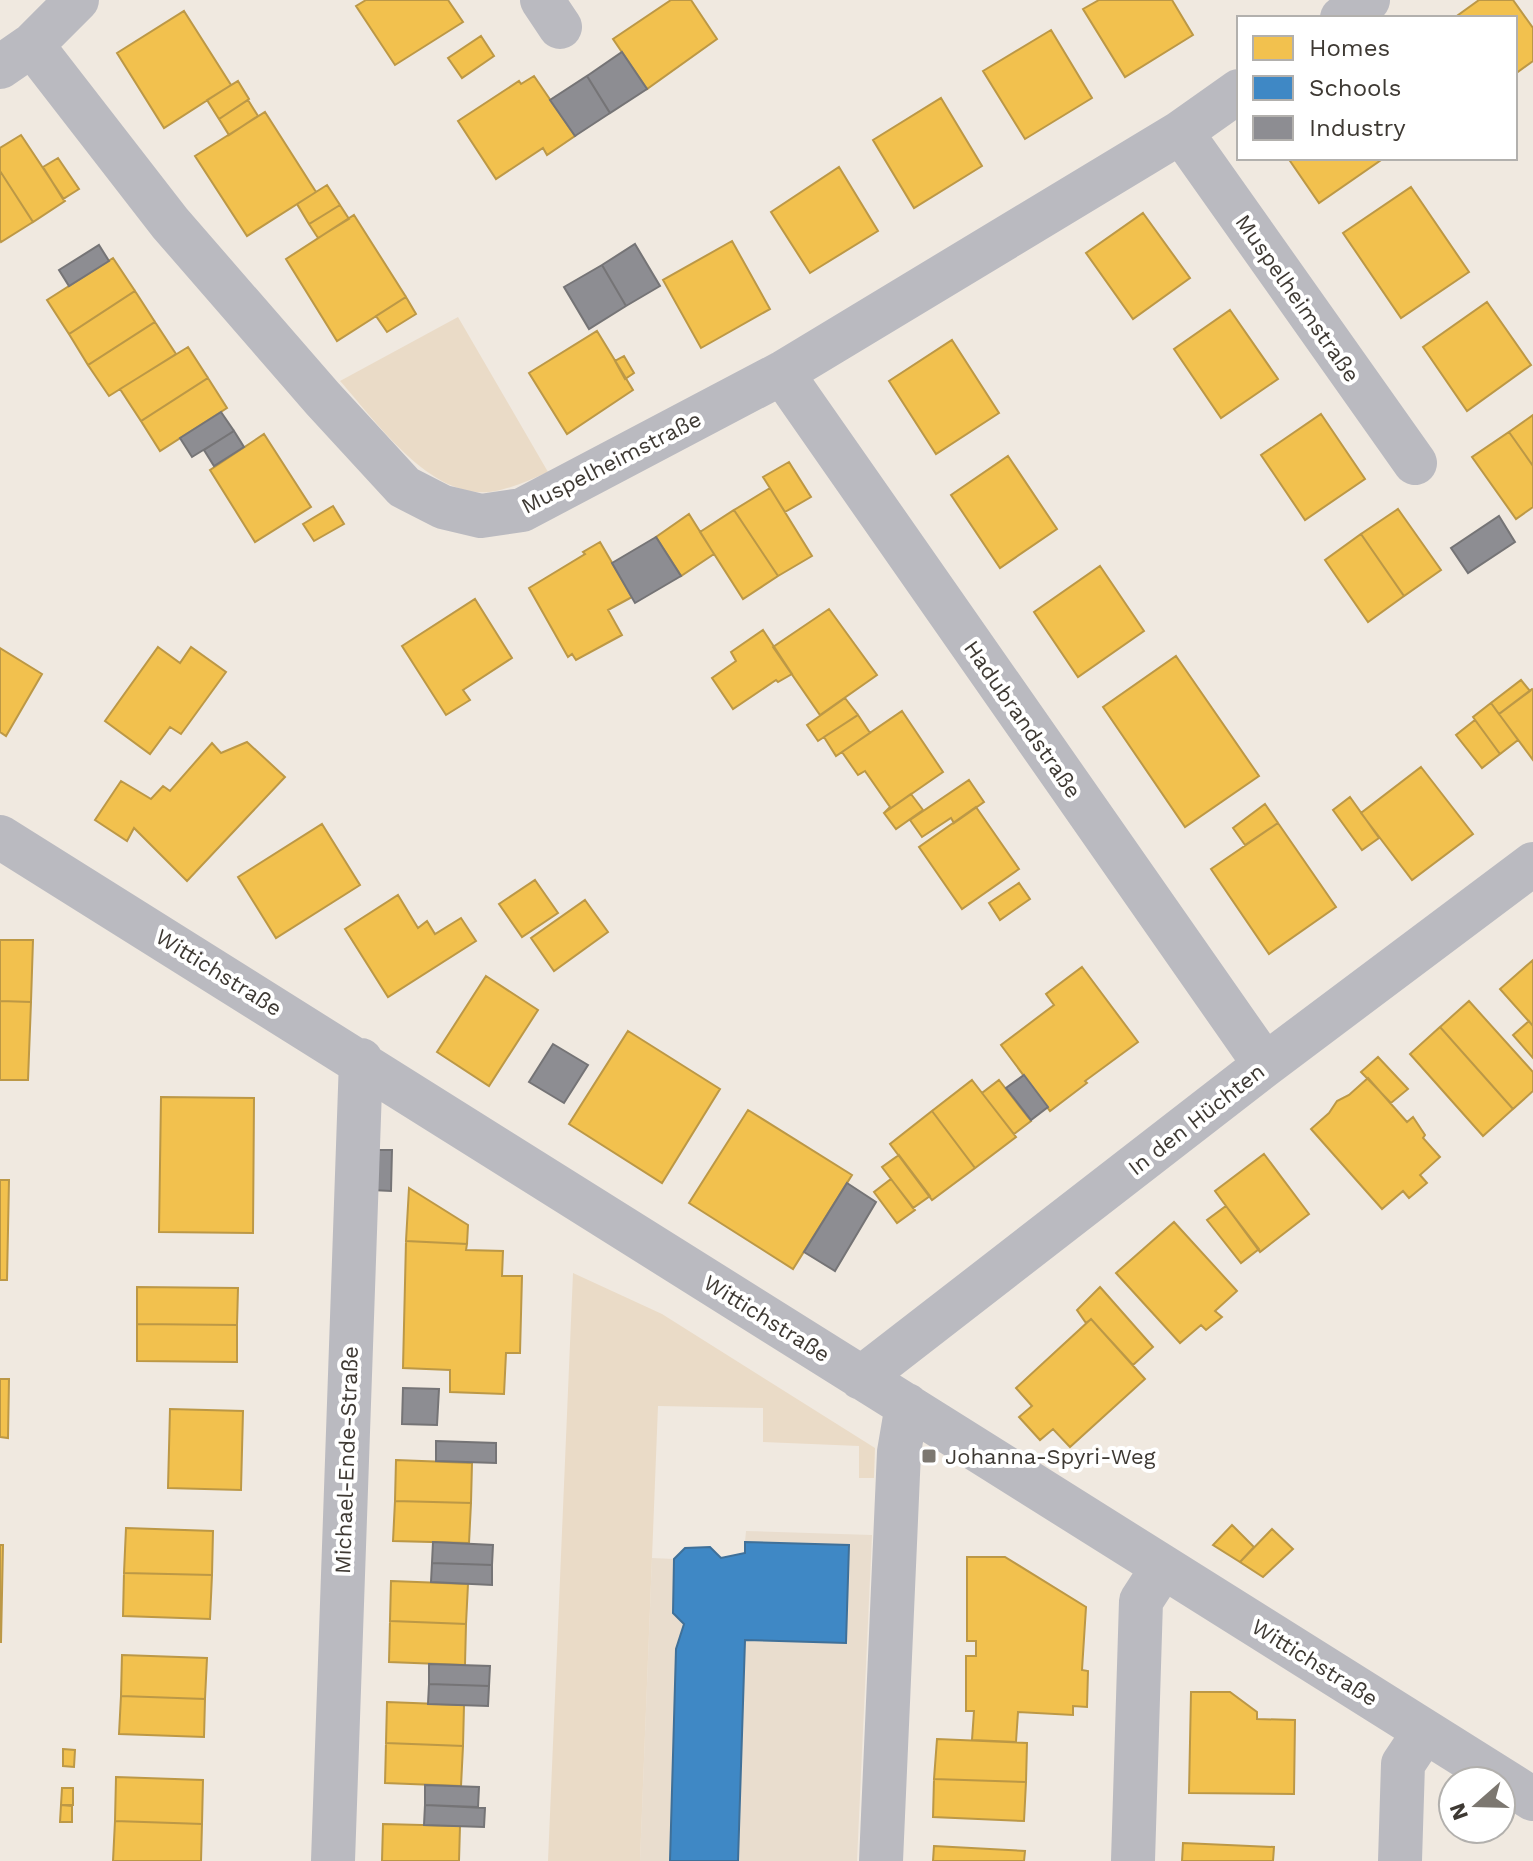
<svg xmlns="http://www.w3.org/2000/svg" width="1533" height="1861" font-family="'Work Sans',sans-serif">
<rect width="100%" height="100%" fill="#f0e9e0"/>
<path fill="#e9ddce" d="M 746,1531 L 872,1535 L 857,1861 L 640,1861 L 652,1558 L 674,1559 L 685,1548 L 710,1547 L 722,1558 L 744,1553 Z"/>
<path fill="#eadbc7" d="M 458,317 L 548,472 C 530,480 508,490 489,492 C 429,498 375,420 340,381 Z
M 573,1273 L 662,1314 L 875,1448 L 874,1478 L 859,1478 L 859,1446 L 763,1442 L 763,1408 L 658,1406 L 640,1861 L 548,1861 Z"/>
<path fill="#f2c14e" stroke="#bc9846" stroke-width="2" d="M 366,0 L 448,0 L 463,22 L 395,65 L 356,6 Z
M 671,0 L 691,0 L 717,39 L 647,89 L 613,39 Z
M 1099,0 L 1172,0 L 1193,35 L 1125,77 L 1083,9 Z
M 1479,0 L 1513,0 L 1533,28 L 1533,61 L 1515,74 L 1515,18 L 1454,18 Z
M 184,11 L 231,85 L 164,128 L 117,53 Z
M 1051,30 L 1092,98 L 1025,139 L 983,71 Z
M 481,36 L 494,56 L 462,78 L 448,58 Z
M 534,76 L 575,136 L 547,155 L 543,148 L 496,179 L 458,121 L 519,81 L 521,84 Z
M 238,81 L 249,99 L 219,119 L 207,100 Z
M 941,98 L 982,166 L 914,208 L 873,140 Z
M 248,100 L 258,116 L 229,135 L 219,119 Z
M 265,112 L 316,192 L 247,236 L 195,156 Z
M 21,135 L 65,201 L 33,222 L 0,171 L 0,148 Z
M 58,158 L 79,189 L 63,199 L 43,167 Z
M 1288,158 L 1384,158 L 1319,203 Z
M 839,167 L 878,231 L 810,273 L 771,212 Z
M 0,171 L 33,222 L 1,242 L 0,240 Z
M 327,185 L 340,205 L 309,224 L 297,204 Z
M 1411,187 L 1469,272 L 1401,318 L 1343,233 Z
M 340,205 L 349,219 L 318,238 L 309,224 Z
M 1143,213 L 1190,278 L 1133,319 L 1086,253 Z
M 354,215 L 406,297 L 337,341 L 286,259 Z
M 732,241 L 770,309 L 701,348 L 663,280 Z
M 113,258 L 135,291 L 69,334 L 47,300 Z
M 135,291 L 155,322 L 88,365 L 69,334 Z
M 406,297 L 416,314 L 387,332 L 376,316 Z
M 1487,302 L 1531,365 L 1467,411 L 1423,347 Z
M 1230,310 L 1278,379 L 1221,418 L 1174,349 Z
M 155,322 L 176,354 L 109,396 L 88,365 Z
M 597,331 L 633,390 L 567,434 L 529,373 Z
M 952,340 L 999,413 L 936,454 L 889,381 Z
M 188,347 L 208,378 L 141,421 L 120,389 Z
M 624,356 L 634,373 L 625,379 L 615,361 Z
M 208,378 L 227,408 L 160,451 L 141,421 Z
M 1321,414 L 1365,479 L 1305,520 L 1261,455 Z
M 1533,415 L 1533,466 L 1509,432 Z
M 1509,432 L 1533,466 L 1533,507 L 1516,519 L 1472,457 Z
M 264,434 L 311,507 L 255,542 L 210,470 Z
M 1008,456 L 1057,529 L 1000,568 L 951,495 Z
M 789,462 L 811,497 L 785,512 L 763,477 Z
M 770,488 L 812,556 L 778,576 L 734,510 Z
M 333,506 L 344,524 L 314,541 L 303,524 Z
M 1398,509 L 1441,570 L 1404,596 L 1361,534 Z
M 734,510 L 778,576 L 743,599 L 700,532 Z
M 689,514 L 714,554 L 681,576 L 656,537 Z
M 1361,534 L 1404,596 L 1368,622 L 1325,560 Z
M 600,542 L 632,597 L 608,610 L 622,635 L 576,660 L 572,654 L 568,657 L 529,588 L 585,554 L 583,552 Z
M 1100,566 L 1144,631 L 1078,677 L 1034,612 Z
M 475,599 L 512,658 L 463,690 L 470,700 L 446,715 L 402,646 Z
M 829,609 L 877,675 L 820,715 L 773,647 Z
M 763,630 L 792,674 L 778,682 L 776,680 L 733,709 L 712,678 L 736,661 L 731,652 Z
M 158,647 L 180,663 L 191,647 L 226,672 L 181,734 L 170,727 L 150,754 L 105,721 Z
M 0,648 L 42,674 L 6,736 L 0,732 Z
M 1176,656 L 1259,776 L 1185,827 L 1103,707 Z
M 1521,680 L 1530,691 L 1499,714 L 1491,703 Z
M 1532,689 L 1533,690 L 1533,760 L 1499,714 Z
M 845,698 L 858,715 L 818,741 L 807,725 Z
M 1491,703 L 1518,740 L 1500,754 L 1473,717 Z
M 902,711 L 943,772 L 884,813 L 890,807 L 865,771 L 858,775 L 842,752 Z
M 858,715 L 870,733 L 836,756 L 824,737 Z
M 1475,720 L 1500,754 L 1482,768 L 1456,735 Z
M 247,742 L 285,777 L 187,881 L 134,828 L 127,841 L 95,820 L 121,781 L 151,799 L 163,786 L 170,791 L 212,743 L 221,753 Z
M 1421,767 L 1473,834 L 1412,880 L 1361,813 Z
M 969,780 L 984,802 L 954,823 L 951,818 L 922,837 L 910,820 Z
M 911,794 L 923,810 L 896,829 L 884,813 Z
M 1350,797 L 1379,838 L 1362,850 L 1333,810 Z
M 1265,804 L 1278,823 L 1245,845 L 1233,828 Z
M 976,807 L 1019,869 L 962,909 L 919,847 Z
M 1278,823 L 1336,907 L 1269,954 L 1211,869 Z
M 322,824 L 360,885 L 276,938 L 238,877 Z
M 535,880 L 558,913 L 522,937 L 499,904 Z
M 1019,883 L 1030,899 L 1000,920 L 989,903 Z
M 398,895 L 418,928 L 427,921 L 435,934 L 461,918 L 476,941 L 388,997 L 345,929 Z
M 585,900 L 608,932 L 554,971 L 531,938 Z
M 0,940 L 33,940 L 31,1002 L 0,1001 Z
M 1533,960 L 1533,1026 L 1500,989 Z
M 1082,967 L 1138,1042 L 1085,1081 L 1087,1083 L 1050,1111 L 1001,1045 L 1054,1005 L 1046,994 Z
M 486,976 L 538,1010 L 489,1086 L 437,1052 Z
M 0,1001 L 31,1002 L 28,1080 L 0,1080 Z
M 1469,1001 L 1533,1072 L 1533,1091 L 1513,1109 L 1440,1027 Z
M 1529,1021 L 1533,1026 L 1533,1058 L 1513,1035 Z
M 1440,1027 L 1513,1109 L 1483,1136 L 1410,1054 Z
M 628,1031 L 720,1089 L 662,1183 L 569,1124 Z
M 1378,1057 L 1408,1089 L 1391,1103 L 1361,1072 Z
M 1368,1078 L 1407,1122 L 1413,1117 L 1425,1135 L 1423,1138 L 1440,1157 L 1420,1175 L 1427,1183 L 1409,1198 L 1403,1191 L 1382,1209 L 1311,1129 L 1329,1113 L 1337,1101 L 1349,1095 Z
M 972,1080 L 1016,1137 L 975,1168 L 932,1111 Z
M 999,1080 L 1031,1121 L 1014,1134 L 982,1093 Z
M 161,1097 L 254,1098 L 253,1233 L 159,1232 Z
M 748,1110 L 852,1175 L 793,1269 L 689,1203 Z
M 932,1111 L 975,1168 L 932,1200 L 890,1144 Z
M 1264,1154 L 1309,1214 L 1260,1252 L 1215,1191 Z
M 899,1155 L 930,1196 L 913,1208 L 882,1167 Z
M 891,1179 L 915,1210 L 897,1223 L 874,1192 Z
M 0,1180 L 9,1180 L 7,1280 L 0,1280 Z
M 409,1188 L 468,1225 L 467,1244 L 406,1241 Z
M 1226,1206 L 1259,1249 L 1241,1263 L 1207,1220 Z
M 1174,1222 L 1237,1291 L 1215,1311 L 1222,1317 L 1206,1330 L 1201,1325 L 1180,1343 L 1116,1273 Z
M 406,1241 L 467,1244 L 466,1250 L 503,1251 L 502,1276 L 522,1276 L 520,1353 L 506,1353 L 504,1394 L 450,1392 L 450,1370 L 403,1368 Z
M 137,1287 L 238,1288 L 237,1325 L 137,1324 Z
M 1100,1287 L 1153,1347 L 1133,1365 L 1091,1319 L 1086,1323 L 1077,1310 Z
M 1091,1319 L 1145,1379 L 1070,1447 L 1053,1429 L 1040,1440 L 1019,1417 L 1032,1406 L 1016,1388 Z
M 137,1324 L 237,1325 L 237,1362 L 137,1361 Z
M 0,1379 L 9,1379 L 8,1438 L 0,1437 Z
M 170,1409 L 243,1411 L 241,1490 L 168,1488 Z
M 396,1460 L 472,1463 L 471,1503 L 395,1501 Z
M 395,1501 L 471,1503 L 469,1543 L 393,1541 Z
M 1232,1525 L 1254,1547 L 1240,1562 L 1213,1545 Z
M 126,1528 L 213,1531 L 212,1575 L 124,1573 Z
M 1272,1529 L 1293,1549 L 1263,1577 L 1240,1562 Z
M 0,1545 L 3,1545 L 1,1642 L 0,1642 Z
M 967,1557 L 1005,1557 L 1086,1607 L 1082,1670 L 1088,1671 L 1087,1707 L 1073,1706 L 1073,1715 L 1018,1712 L 1016,1742 L 972,1740 L 974,1711 L 966,1711 L 966,1656 L 976,1656 L 976,1641 L 967,1641 Z
M 124,1573 L 212,1575 L 210,1619 L 123,1616 Z
M 391,1581 L 468,1584 L 466,1624 L 390,1621 Z
M 390,1621 L 466,1624 L 465,1665 L 389,1662 Z
M 122,1655 L 207,1658 L 205,1699 L 121,1696 Z
M 1191,1692 L 1230,1692 L 1257,1712 L 1257,1719 L 1295,1720 L 1294,1794 L 1189,1793 Z
M 121,1696 L 205,1699 L 204,1737 L 119,1734 Z
M 387,1702 L 464,1705 L 463,1746 L 386,1743 Z
M 937,1739 L 1027,1743 L 1026,1782 L 934,1779 Z
M 386,1743 L 463,1746 L 461,1786 L 385,1783 Z
M 63,1749 L 75,1750 L 74,1767 L 63,1766 Z
M 116,1777 L 203,1780 L 202,1824 L 115,1821 Z
M 934,1779 L 1026,1782 L 1024,1821 L 933,1817 Z
M 62,1788 L 73,1788 L 73,1805 L 61,1805 Z
M 61,1805 L 72,1806 L 72,1822 L 60,1822 Z
M 115,1821 L 202,1824 L 201,1861 L 113,1861 Z
M 383,1824 L 460,1826 L 459,1861 L 382,1861 Z
M 1183,1843 L 1274,1847 L 1273,1861 L 1182,1861 Z
M 934,1846 L 1025,1851 L 1024,1861 L 933,1861 Z"/>
<path fill="#3f88c5" stroke="#3f7099" stroke-width="2" d="M 745,1542 L 849,1545 L 846,1643 L 745,1640 L 738,1861 L 670,1861 L 676,1649 L 684,1624 L 673,1613 L 674,1559 L 685,1548 L 710,1547 L 721,1558 L 745,1553 Z"/>
<path fill="#8d8d92" stroke="#757476" stroke-width="2" d="M 622,52 L 647,89 L 610,113 L 587,76 Z
M 587,76 L 610,113 L 575,136 L 550,100 Z
M 635,244 L 660,286 L 626,306 L 602,265 Z
M 99,245 L 109,261 L 69,286 L 59,270 Z
M 602,265 L 626,306 L 589,329 L 564,287 Z
M 221,412 L 234,431 L 192,457 L 180,438 Z
M 234,431 L 244,447 L 214,466 L 204,450 Z
M 1499,516 L 1515,542 L 1468,573 L 1451,548 Z
M 656,537 L 681,576 L 635,603 L 612,563 Z
M 553,1044 L 588,1065 L 564,1103 L 529,1082 Z
M 1024,1075 L 1048,1107 L 1031,1120 L 1006,1088 Z
M 374,1150 L 392,1150 L 391,1191 L 372,1190 Z
M 847,1183 L 876,1202 L 835,1271 L 804,1252 Z
M 403,1388 L 439,1389 L 437,1425 L 402,1424 Z
M 436,1441 L 496,1443 L 496,1463 L 436,1461 Z
M 433,1542 L 493,1545 L 492,1565 L 432,1563 Z
M 432,1563 L 492,1565 L 492,1585 L 431,1582 Z
M 429,1664 L 490,1666 L 489,1686 L 429,1684 Z
M 429,1684 L 489,1686 L 488,1706 L 428,1704 Z
M 425,1785 L 479,1787 L 478,1807 L 425,1805 Z
M 425,1805 L 485,1808 L 484,1827 L 424,1825 Z"/>
<g fill="none" stroke-linecap="round" stroke-linejoin="round">
<path stroke="#babac0" stroke-width="44" d="M 542,0 L 560,27
M 1342,18 L 1368,0
M 32,45 L 170,223 L 323,399 L 404,487 L 443,507 L 481,516 L 522,510 L 782,373 L 1181,132 L 1239,91
M 0,67 L 32,45 L 77,0
M 1181,132 L 1415,463
M 782,373 L 1265,1065
M 0,837 C 513,1154 1021,1480 1533,1799
M 861,1378 L 1265,1065 L 1533,864
M 333,1861 L 361,1060
M 881,1861 L 899,1452 L 907,1405
M 1133,1861 L 1141,1601 L 1163,1567
M 1400,1861 L 1403,1764 L 1425,1731"/>
</g>
<rect fill="#7c7770" stroke="#fff" stroke-width="3" x="921" y="1448" width="16" height="16" rx="4"/>
<g text-anchor="middle" stroke-width="8" stroke-linejoin="round" paint-order="stroke">
<g font-size="22" fill="#3e3933" stroke="#fff">
<text transform="translate(1298 298) rotate(55)" y="8">Muspelheimstraße</text>
<text transform="translate(611 462) rotate(-27)" y="8">Muspelheimstraße</text>
<text transform="translate(1023 719) rotate(55)" y="8">Hadubrandstraße</text>
<text transform="translate(219 972) rotate(32)" y="8">Wittichstraße</text>
<text transform="translate(1196 1119) rotate(-38)" y="8">In den Hüchten</text>
<text transform="translate(767 1318) rotate(32)" y="8">Wittichstraße</text>
<text transform="translate(346 1460) rotate(-88)" y="8">Michael-Ende-Straße</text>
<text transform="translate(1315 1662) rotate(32)" y="8">Wittichstraße</text>
</g>
<g font-size="22" fill="#3e3933" stroke="#fff" text-anchor="start">
<text x="945" y="1464">Johanna-Spyri-Weg</text>
</g>
</g>
<rect x="1237" y="16" width="280" height="144" fill="#ffffff" stroke="#b2b0ad" stroke-width="2"/>
<rect x="1253" y="36" width="40" height="24" fill="#f2c14e" stroke="#b2b0ad" stroke-width="2"/>
<text x="1309" y="56" font-size="24" fill="#3e3933">Homes</text>
<rect x="1253" y="76" width="40" height="24" fill="#3f88c5" stroke="#b2b0ad" stroke-width="2"/>
<text x="1309" y="96" font-size="24" fill="#3e3933">Schools</text>
<rect x="1253" y="116" width="40" height="24" fill="#8d8d92" stroke="#b2b0ad" stroke-width="2"/>
<text x="1309" y="136" font-size="24" fill="#3e3933">Industry</text>
<g transform="translate(1477 1805) rotate(250)"><circle r="38" fill="#ffffff" stroke="#b2b0ad" stroke-width="2"/>
<path d="M0-6L14 30L0 20L-14 30Z" fill="#7c7770"/>
<text y="-12" font-size="22" font-weight="bold" text-anchor="middle" fill="#3e3933">N</text>
</g>
</svg>
